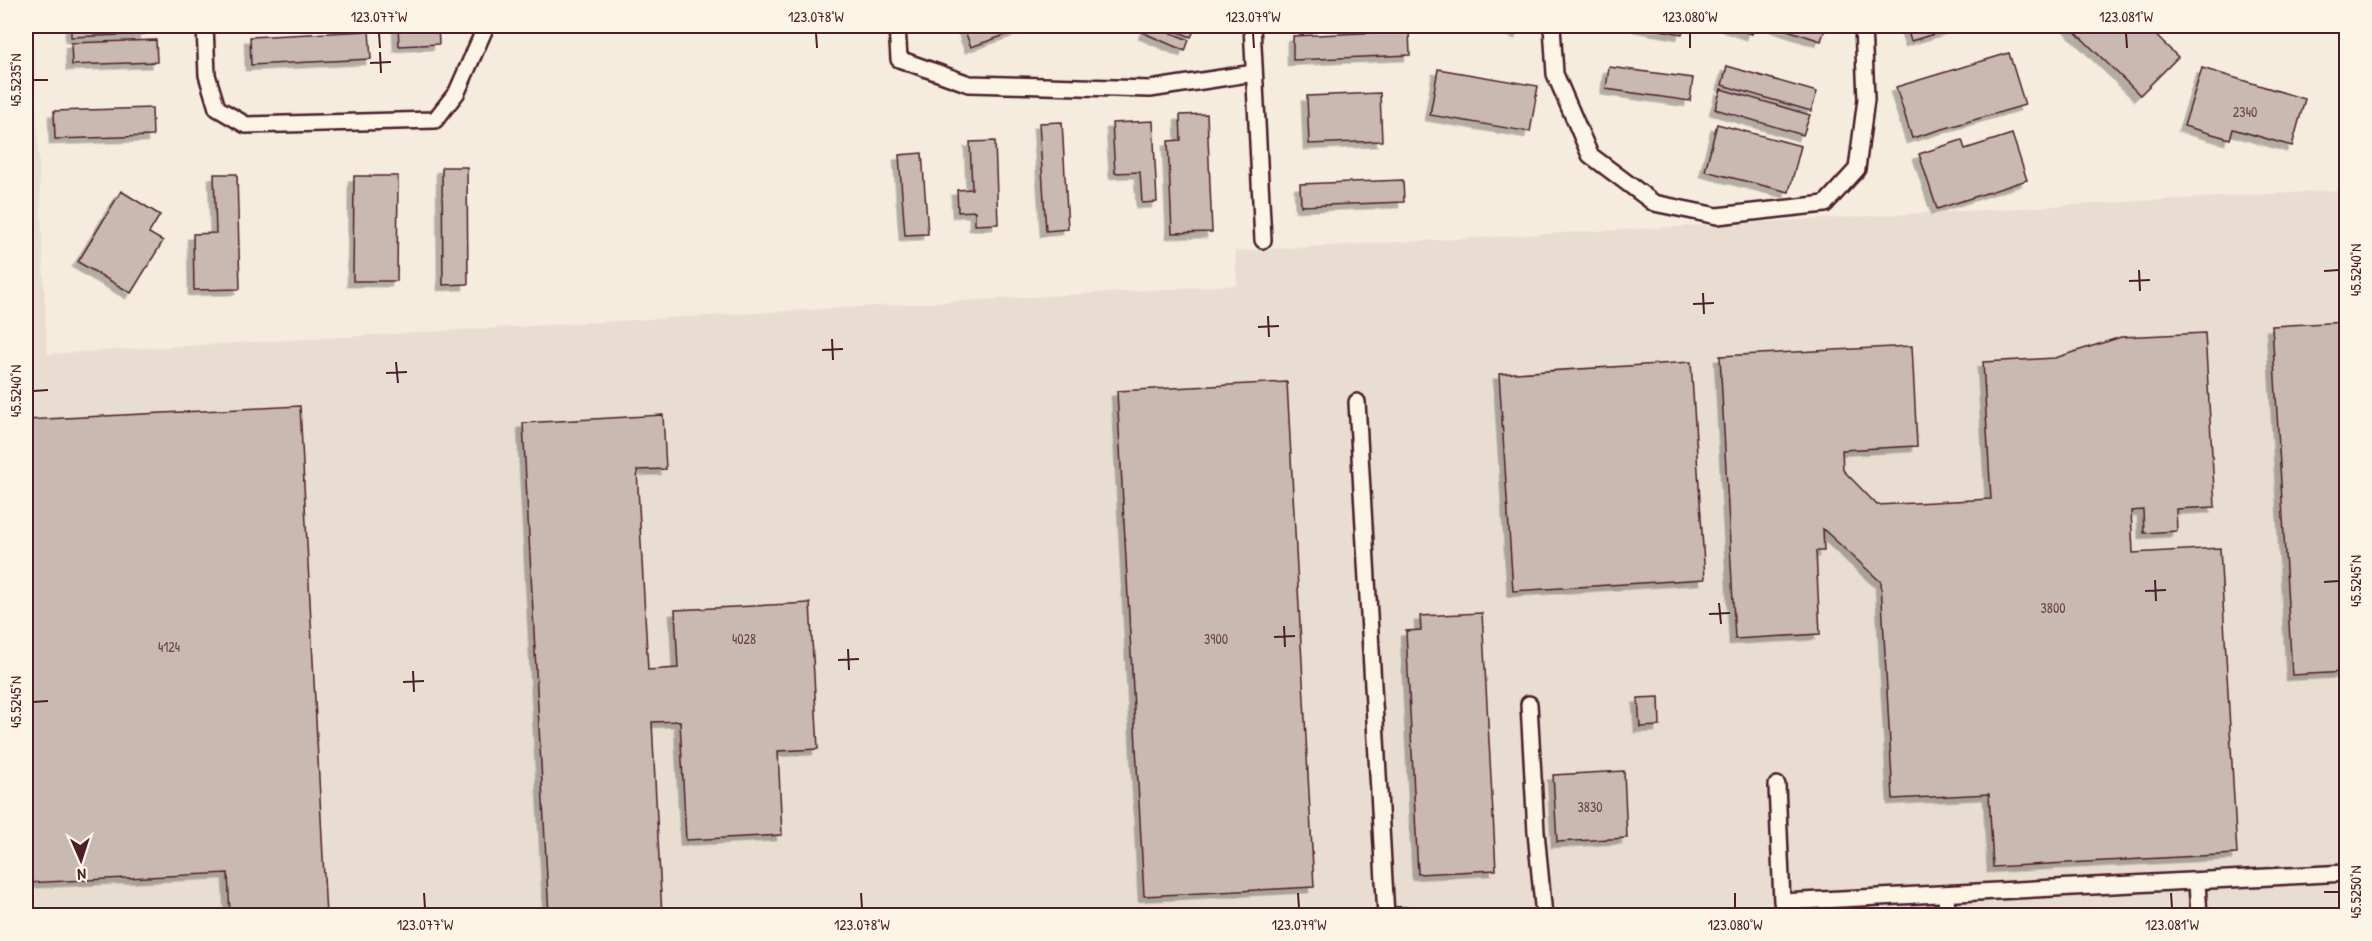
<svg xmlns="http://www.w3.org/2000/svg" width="2372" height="941" font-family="'Patrick Hand',sans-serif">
<defs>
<filter id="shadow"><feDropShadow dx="-5.5" dy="5.5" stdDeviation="0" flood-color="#0004"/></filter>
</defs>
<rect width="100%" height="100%" fill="#f5ecde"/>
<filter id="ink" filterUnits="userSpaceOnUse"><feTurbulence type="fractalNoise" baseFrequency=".0167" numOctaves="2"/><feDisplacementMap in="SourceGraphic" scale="12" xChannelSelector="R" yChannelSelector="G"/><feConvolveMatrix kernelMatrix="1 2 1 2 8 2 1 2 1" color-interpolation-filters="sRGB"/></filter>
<g filter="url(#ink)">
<path fill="#e8ddd0" d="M 26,26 L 33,26 L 47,354 L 1237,285 L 1235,251 L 2346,190 L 2346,915 L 26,915 Z"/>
<path fill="#cab9b1" stroke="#4a1f2b" stroke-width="1.5" filter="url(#shadow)" d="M 71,26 L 144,26 L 145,34 L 71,37 Z
M 398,26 L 438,26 L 439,44 L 399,46 Z
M 963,26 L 1031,26 L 971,47 Z
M 1147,26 L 1153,26 L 1189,40 L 1185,51 L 1144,33 Z
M 1164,26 L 1196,26 L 1191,37 Z
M 1501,26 L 1523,26 L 1520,33 Z
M 1638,26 L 1684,26 L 1682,34 Z
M 1728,26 L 1755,26 L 1752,34 Z
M 1775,26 L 1826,26 L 1821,41 Z
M 1906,26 L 1960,26 L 1911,41 Z
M 2069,26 L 2146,26 L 2178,57 L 2140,95 Z
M 369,31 L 371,59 L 251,65 L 250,37 Z
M 1409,31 L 1410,55 L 1293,60 L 1293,36 Z
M 156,40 L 157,62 L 72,65 L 71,43 Z
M 2009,53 L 2025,105 L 1912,138 L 1896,87 Z
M 1727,66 L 1817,92 L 1811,111 L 1722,85 Z
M 1609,67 L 1693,78 L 1690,101 L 1606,89 Z
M 2202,68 L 2305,99 L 2292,146 L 2233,129 L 2230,139 L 2184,126 Z
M 1438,69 L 1538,86 L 1530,132 L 1430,115 Z
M 1721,89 L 1810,115 L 1803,135 L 1715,109 Z
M 1380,93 L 1382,141 L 1309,144 L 1307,96 Z
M 152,108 L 153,136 L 55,139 L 54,111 Z
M 1207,114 L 1212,232 L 1172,233 L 1168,141 L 1181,140 L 1180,115 Z
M 1153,121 L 1157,202 L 1142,203 L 1140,172 L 1115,173 L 1112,123 Z
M 1062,122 L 1068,229 L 1046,231 L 1039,123 Z
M 1717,124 L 1801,146 L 1789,192 L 1705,171 Z
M 2012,134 L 2027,180 L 1937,209 L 1919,154 L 1962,140 L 1965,149 Z
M 995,141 L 998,224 L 975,225 L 975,211 L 958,212 L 957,190 L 972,189 L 970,142 Z
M 922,153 L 928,234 L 905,235 L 899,155 Z
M 442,167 L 467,167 L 468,284 L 443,285 Z
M 214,174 L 237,174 L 240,289 L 194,290 L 193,234 L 216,233 Z
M 354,176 L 398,176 L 397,281 L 353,281 Z
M 1403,180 L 1404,202 L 1301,206 L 1300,184 Z
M 121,191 L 160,215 L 149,233 L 163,241 L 131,293 L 78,262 Z
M 2346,322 L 2346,672 L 2292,675 L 2272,326 Z
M 2205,333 L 2215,507 L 2176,509 L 2177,531 L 2144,533 L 2143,510 L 2131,511 L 2133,553 L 2220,548 L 2237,854 L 1993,867 L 1989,794 L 1893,799 L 1881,582 L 1823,529 L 1824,551 L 1816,551 L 1820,634 L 1735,639 L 1720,356 L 1912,346 L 1917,446 L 1842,450 L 1843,470 L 1877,505 L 1991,499 L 1983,362 L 2055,358 L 2121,337 Z
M 1691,362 L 1705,579 L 1513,591 L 1499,374 Z
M 1287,382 L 1314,887 L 1144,896 L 1117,391 Z
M 300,406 L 326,916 L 230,916 L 228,873 L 26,883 L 26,420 Z
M 663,415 L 666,469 L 637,470 L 648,670 L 678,668 L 675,610 L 810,603 L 818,749 L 778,751 L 782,835 L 686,840 L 680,721 L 652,722 L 662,916 L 549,916 L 523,423 Z
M 1482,613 L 1496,870 L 1418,874 L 1406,631 L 1421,630 L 1420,616 Z
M 1659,697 L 1660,726 L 1640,727 L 1638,698 Z
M 1624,771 L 1627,838 L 1557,842 L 1553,775 Z"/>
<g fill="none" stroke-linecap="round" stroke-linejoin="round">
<defs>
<path id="service" d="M 205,26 L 207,75 L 217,108 L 246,125 L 435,120 L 457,92 L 486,26
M 897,26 L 899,59 L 969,84 L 1150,89 L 1254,73
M 1252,26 L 1263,240
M 1552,26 L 1555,74 L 1590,155 L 1654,203 L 1717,216 L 1825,204 L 1857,169 L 1866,99 L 1863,26
M 1357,402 L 1386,916
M 1529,704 L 1536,832 L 1544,916
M 1777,785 L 1782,902 L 2346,873
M 2197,882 L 2199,916
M 1946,894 L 1947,916
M 1386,916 L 1406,916"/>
</defs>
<use href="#service" stroke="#4a1f2b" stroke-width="20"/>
<use href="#service" stroke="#fcf5e5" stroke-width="15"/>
</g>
</g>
<path fill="none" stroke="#4a1f2b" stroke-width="2" d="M 379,33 L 380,48M 816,33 L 817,48M 1253,33 L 1254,48M 1690,33 L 1690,48M 2126,33 L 2127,48M 380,52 L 381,73M 370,63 L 391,62M 33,80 L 48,80M 2139,270 L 2140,291M 2324,271 L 2339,270M 2129,281 L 2150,280M 1703,293 L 1704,314M 1693,304 L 1714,303M 1268,316 L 1269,337M 1258,327 L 1279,326M 832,339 L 833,360M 822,350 L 843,349M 396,362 L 398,383M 386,373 L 407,372M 33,391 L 48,390M 2155,580 L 2156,601M 2324,582 L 2339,581M 2145,591 L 2166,590M 1719,603 L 1721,624M 1709,614 L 1730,613M 1284,626 L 1285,647M 1274,637 L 1295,636M 848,649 L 849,670M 838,660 L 859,659M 413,671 L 414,692M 403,682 L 424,681M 33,702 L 48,701M 2324,892 L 2339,892M 424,893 L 425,908M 861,893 L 862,908M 1298,893 L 1299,908M 1735,893 L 1735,908M 2171,893 L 2172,908"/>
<g text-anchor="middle" stroke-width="4.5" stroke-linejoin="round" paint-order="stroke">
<g font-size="14" fill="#6a464c">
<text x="2245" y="117">2340</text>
<text x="2053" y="613">3800</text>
<text x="744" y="644">4028</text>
<text x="1216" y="644">3900</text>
<text x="169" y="652">4124</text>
<text x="1590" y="812">3830</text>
</g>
</g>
<rect width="2372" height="941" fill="none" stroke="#fcf5e5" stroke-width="66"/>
<g transform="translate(81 860) rotate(177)" stroke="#fcf5e5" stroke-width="4.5" paint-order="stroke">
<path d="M0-4.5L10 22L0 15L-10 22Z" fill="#4a1f2b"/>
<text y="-9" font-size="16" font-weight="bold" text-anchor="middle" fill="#4a1f2b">N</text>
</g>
<rect x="33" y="33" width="2306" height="875" fill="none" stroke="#4a1f2b" stroke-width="2"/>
<g font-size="15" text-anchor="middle" fill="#4a1f2b">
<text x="379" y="22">123.077°W</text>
<text x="816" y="22">123.078°W</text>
<text x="1253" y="22">123.079°W</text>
<text x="1690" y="22">123.080°W</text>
<text x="2126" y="22">123.081°W</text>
<text transform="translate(16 80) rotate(-90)" y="5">45.5235°N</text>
<text transform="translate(2356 270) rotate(-90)" y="5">45.5240°N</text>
<text transform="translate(16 391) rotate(-90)" y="5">45.5240°N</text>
<text transform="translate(2356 581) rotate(-90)" y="5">45.5245°N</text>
<text transform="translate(16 702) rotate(-90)" y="5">45.5245°N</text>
<text transform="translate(2356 892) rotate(-90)" y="5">45.5250°N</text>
<text x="425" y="930">123.077°W</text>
<text x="862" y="930">123.078°W</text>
<text x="1299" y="930">123.079°W</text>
<text x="1735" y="930">123.080°W</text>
<text x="2172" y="930">123.081°W</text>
</g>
</svg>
